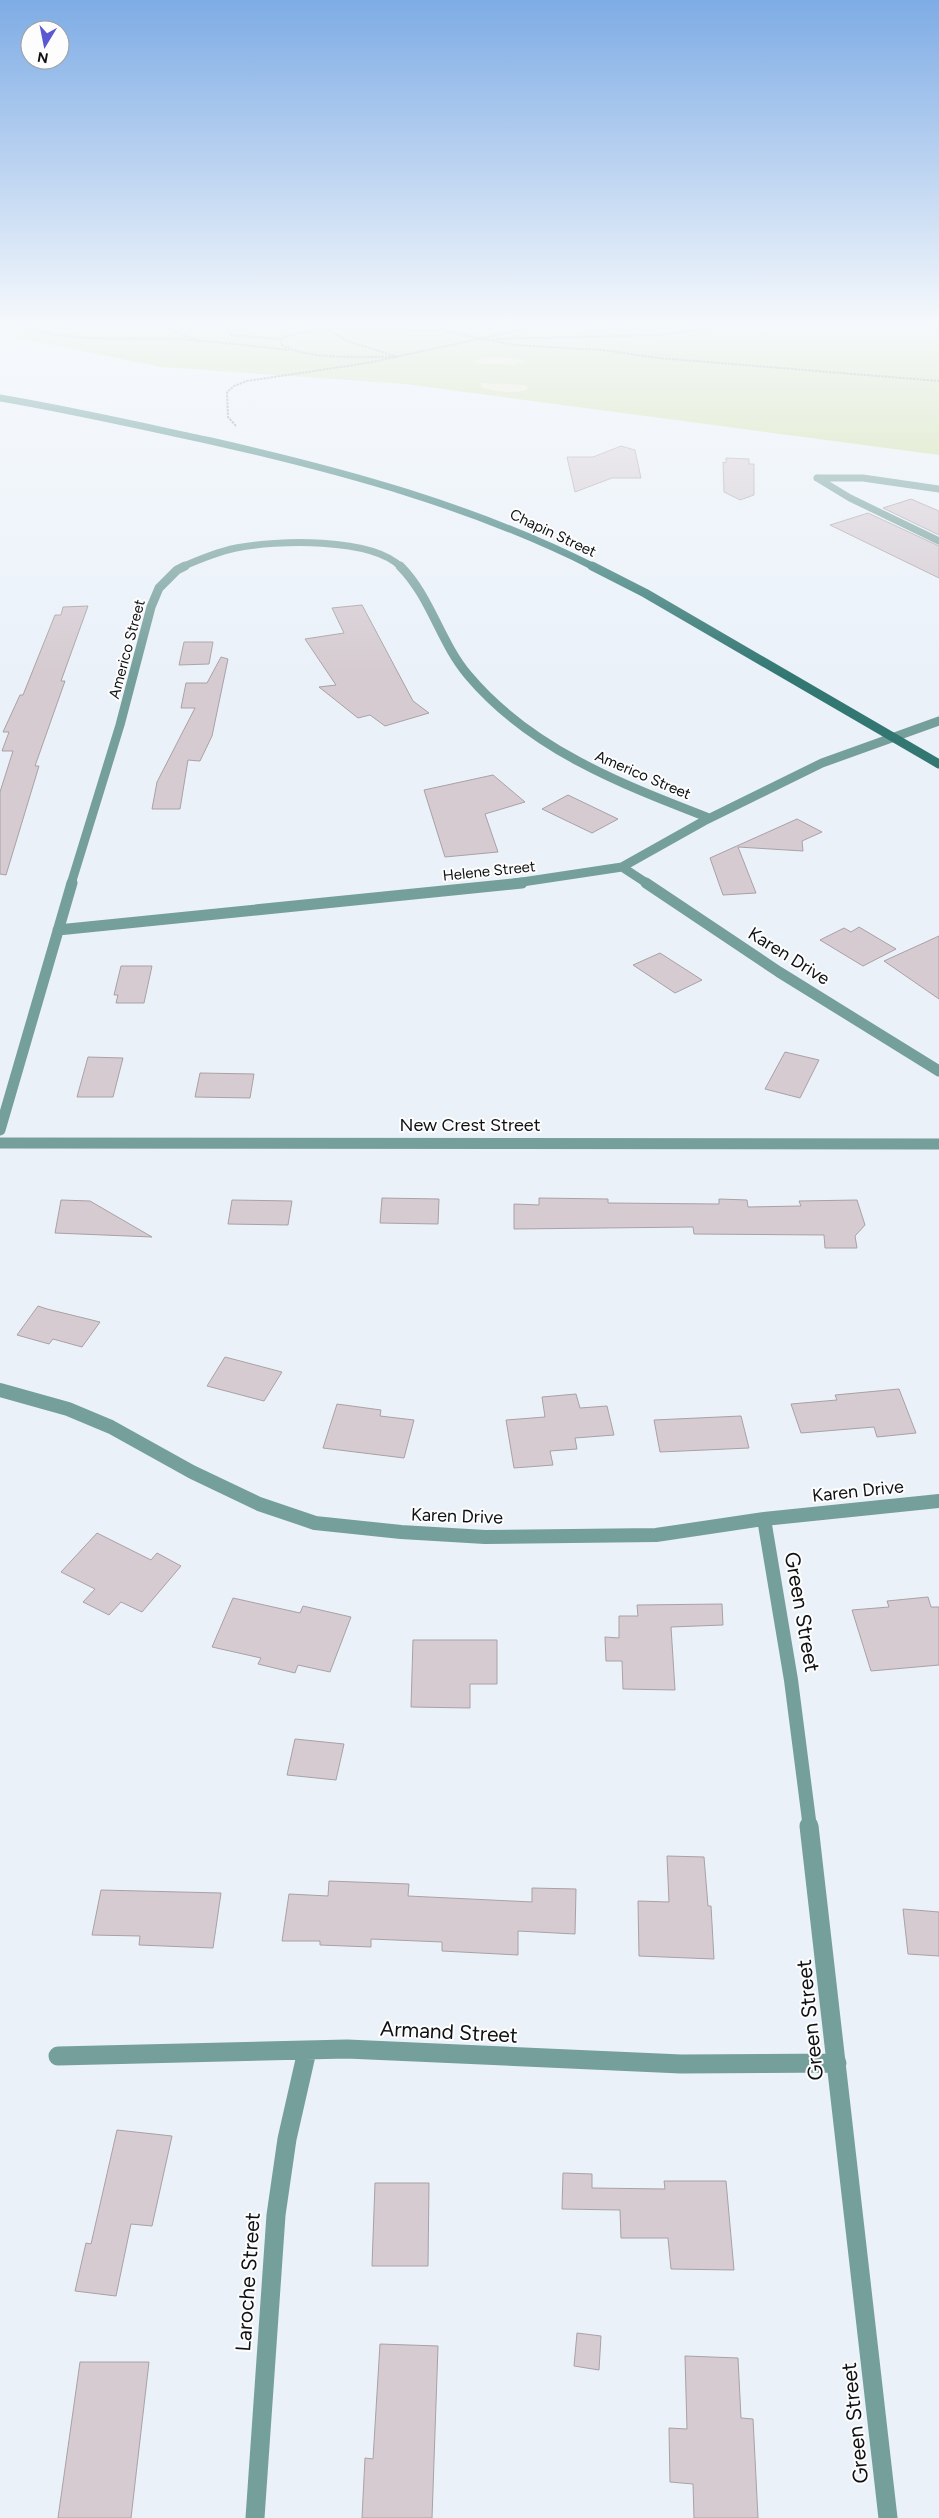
<svg xmlns="http://www.w3.org/2000/svg" width="939" height="2518" font-family="Figtree,sans-serif">
<rect width="100%" height="100%" fill="#eaf1f9"/>
<path fill="#cadc9a" d="M 0,322 L 939,322 L 939,455 L 405,384 L 161,367 L 0,334 Z"/>
<path fill="#f0e7c1" d="M 498,357 L 527,361 L 514,365 L 473,363 L 476,360 Z
M 481,383 L 525,385 L 528,389 C 517,395 493,391 481,387 Z"/>
<path fill="#d5cbd1" stroke="#aaa1a6" d="M 621,446 L 635,450 L 641,478 L 612,478 L 575,492 L 567,457 L 593,457 Z
M 726,458 L 749,459 L 749,464 L 754,464 L 754,495 L 740,500 L 724,492 L 723,462 L 726,463 Z
M 911,499 L 939,511 L 939,535 L 883,508 Z
M 868,513 L 939,546 L 939,578 L 830,525 Z
M 362,605 L 413,701 L 429,713 L 385,726 L 370,715 L 358,718 L 319,687 L 336,685 L 305,639 L 344,633 L 332,608 Z
M 88,606 L 61,681 L 65,681 L 35,766 L 39,766 L 6,875 L 0,874 L 0,792 L 13,751 L 2,751 L 9,732 L 3,732 L 20,695 L 23,695 L 55,615 L 61,615 L 63,607 Z
M 184,642 L 213,642 L 209,664 L 179,665 Z
M 221,657 L 228,659 L 212,736 L 200,761 L 188,760 L 180,809 L 152,809 L 157,782 L 195,708 L 181,708 L 186,683 L 207,683 Z
M 493,775 L 525,802 L 485,814 L 498,852 L 445,857 L 424,790 Z
M 568,795 L 618,819 L 592,833 L 542,809 Z
M 797,819 L 822,832 L 802,841 L 803,851 L 738,847 L 756,893 L 723,895 L 710,858 Z
M 859,927 L 896,949 L 863,966 L 820,940 L 844,928 L 851,932 Z
M 939,936 L 939,999 L 884,961 Z
M 660,953 L 702,980 L 675,993 L 633,965 Z
M 121,966 L 152,966 L 144,1003 L 116,1003 L 118,995 L 114,995 Z
M 785,1052 L 819,1060 L 800,1098 L 765,1089 Z
M 88,1057 L 123,1058 L 113,1097 L 77,1097 Z
M 200,1073 L 254,1074 L 250,1098 L 195,1097 Z
M 382,1198 L 439,1199 L 438,1224 L 380,1223 Z
M 539,1198 L 608,1199 L 608,1203 L 719,1204 L 719,1199 L 747,1200 L 748,1207 L 801,1206 L 799,1201 L 857,1200 L 865,1225 L 855,1236 L 857,1248 L 825,1248 L 824,1235 L 694,1234 L 693,1227 L 514,1229 L 514,1204 L 539,1205 Z
M 61,1200 L 90,1201 L 152,1237 L 55,1233 Z
M 232,1200 L 292,1201 L 288,1225 L 228,1224 Z
M 38,1306 L 47,1309 L 100,1322 L 82,1347 L 53,1339 L 49,1344 L 17,1335 Z
M 225,1357 L 282,1372 L 264,1401 L 207,1386 Z
M 899,1389 L 916,1433 L 877,1437 L 874,1427 L 801,1433 L 791,1404 L 837,1400 L 835,1395 Z
M 576,1394 L 580,1408 L 607,1406 L 614,1435 L 575,1438 L 577,1449 L 550,1451 L 553,1465 L 514,1468 L 506,1420 L 545,1417 L 542,1397 Z
M 337,1404 L 381,1410 L 380,1416 L 414,1420 L 404,1458 L 323,1448 Z
M 741,1416 L 749,1448 L 660,1452 L 654,1420 Z
M 97,1533 L 151,1560 L 157,1553 L 181,1566 L 142,1612 L 121,1602 L 109,1615 L 83,1602 L 95,1589 L 61,1572 Z
M 928,1597 L 931,1607 L 939,1607 L 939,1665 L 871,1671 L 852,1610 L 889,1607 L 887,1601 Z
M 233,1598 L 300,1613 L 303,1606 L 351,1617 L 330,1672 L 298,1665 L 295,1673 L 258,1664 L 261,1658 L 212,1647 Z
M 722,1604 L 723,1625 L 671,1627 L 675,1690 L 623,1689 L 622,1661 L 606,1661 L 605,1637 L 619,1638 L 619,1616 L 638,1616 L 637,1605 Z
M 413,1640 L 497,1640 L 497,1684 L 470,1684 L 470,1708 L 411,1707 Z
M 295,1739 L 344,1744 L 336,1780 L 287,1775 Z
M 667,1856 L 704,1857 L 708,1906 L 711,1906 L 714,1959 L 639,1956 L 638,1901 L 669,1902 Z
M 329,1881 L 409,1884 L 408,1896 L 532,1902 L 532,1888 L 576,1889 L 575,1934 L 518,1931 L 518,1955 L 442,1951 L 442,1942 L 371,1939 L 371,1947 L 320,1945 L 320,1941 L 282,1941 L 289,1894 L 328,1896 Z
M 101,1890 L 221,1893 L 213,1948 L 139,1945 L 140,1936 L 92,1935 Z
M 903,1909 L 939,1912 L 939,1956 L 908,1954 Z
M 117,2130 L 172,2136 L 152,2226 L 131,2224 L 116,2296 L 75,2291 L 86,2243 L 91,2244 Z
M 563,2173 L 592,2174 L 592,2188 L 665,2189 L 664,2181 L 726,2181 L 734,2270 L 671,2269 L 668,2238 L 621,2238 L 620,2210 L 562,2209 Z
M 375,2183 L 429,2183 L 428,2266 L 372,2266 Z
M 577,2333 L 601,2336 L 599,2370 L 574,2366 Z
M 380,2344 L 438,2346 L 432,2518 L 362,2518 L 365,2458 L 373,2459 Z
M 685,2356 L 738,2358 L 741,2418 L 753,2419 L 758,2518 L 694,2518 L 693,2484 L 670,2482 L 669,2428 L 687,2429 Z
M 80,2362 L 149,2362 L 131,2518 L 58,2518 Z"/>
<g fill="none" stroke-linecap="round" stroke-linejoin="round">
<path stroke="#81858b" stroke-width="2" stroke-dasharray="2.5 1" stroke-linecap="butt" d="M 14,322 C 53,344 130,337 175,339 C 213,341 251,346 289,350
M 160,322 L 172,331 L 196,340
M 234,322 L 227,329 L 231,335 L 281,339
M 314,322 L 331,328 L 441,331
M 428,322 L 444,331 L 514,345 L 602,350 L 659,358 L 939,381
M 801,322 L 812,323
M 324,327 L 347,341 L 398,357 C 365,356 311,361 282,345 L 281,339 L 284,337 Z
M 493,339 L 659,335 L 754,322
M 236,426 L 228,417 L 227,392 L 234,386 L 247,381 L 367,363 L 558,322"/>
<path stroke="#759f9b" stroke-width="7" d="M 817,478 L 850,498 L 939,541
M 817,478 L 863,478 L 939,489
M 182,567 C 200,559 217,552 236,548 C 276,540 371,537 401,567"/>
<path stroke="#759f9b" stroke-width="9" d="M 400,566 C 431,597 440,642 468,675 C 530,749 621,784 709,818
M 622,867 L 648,884
M 71,884 L 120,725 L 151,607 L 159,588 L 177,570 L 185,566
M 509,884 L 622,867 L 704,821 L 822,763 L 939,721"/>
<path stroke="#759f9b" stroke-width="11" d="M 646,883 L 779,972 L 939,1071
M 58,930 L 522,883
M 0,1130 L 72,883
M 0,1143 L 939,1144"/>
<path stroke="#759f9b" stroke-width="14" d="M 0,1390 L 68,1409 L 111,1427 L 192,1472 L 259,1504 L 315,1523 L 401,1532 L 485,1537 L 656,1535 L 764,1519 L 939,1501
M 764,1519 L 791,1680 L 810,1828"/>
<path stroke="#759f9b" stroke-width="19" d="M 809,1826 L 888,2518
M 58,2056 L 347,2049 L 681,2064 L 837,2063
M 255,2518 L 276,2215 L 287,2139 L 307,2051"/>
<path stroke="#337773" stroke-width="7" d="M 0,398 C 71,410 141,426 211,441 C 343,471 473,506 594,567"/>
<path stroke="#337773" stroke-width="9" d="M 592,566 L 645,593 L 939,764"/>
</g>
<linearGradient id="sky" x2="0" y2="1"><stop stop-color="#7eace5"/><stop offset="0.48" stop-color="#f6f9fc"/><stop offset="1" stop-color="#f6f9fc" stop-opacity="0"/></linearGradient>
<rect width="939" height="675" fill="url(#sky)"/>
<g text-anchor="middle" stroke-width="4" stroke-linejoin="round" paint-order="stroke">
<g font-size="15" fill="#0e1013" stroke="#fdfdfd">
<text transform="translate(553 533) rotate(25)" y="5">Chapin Street</text>
<text transform="translate(127 649) rotate(-75)" y="5">Americo Street</text>
<text transform="translate(643 775) rotate(23)" y="5">Americo Street</text>
<text transform="translate(489 871) rotate(-6)" y="5">Helene Street</text>
</g>
<g font-size="18" fill="#0e1013" stroke="#fdfdfd">
<text transform="translate(789 956) rotate(32)" y="6">Karen Drive</text>
<text x="470" y="1131">New Crest Street</text>
<text transform="translate(858 1491) rotate(-6)" y="6">Karen Drive</text>
<text transform="translate(457 1516) rotate(2)" y="6">Karen Drive</text>
</g>
<g font-size="21" fill="#0e1013" stroke="#fdfdfd">
<text transform="translate(802 1612) rotate(80)" y="7">Green Street</text>
<text transform="translate(810 2020) rotate(-96)" y="7">Green Street</text>
<text transform="translate(449 2032) rotate(3)" y="7">Armand Street</text>
<text transform="translate(248 2282) rotate(-86)" y="7">Laroche Street</text>
<text transform="translate(855 2423) rotate(-96)" y="7">Green Street</text>
</g>
</g>
<g transform="translate(45 45) rotate(190)"><circle r="24" fill="#fdfdfd" stroke="#9d9e9f"/>
<path d="M0-4L9 19L0 12L-9 19Z" fill="#5b59d1"/>
<text y="-8" font-size="14" font-weight="bold" text-anchor="middle" fill="#0e1013">N</text>
</g>
</svg>
